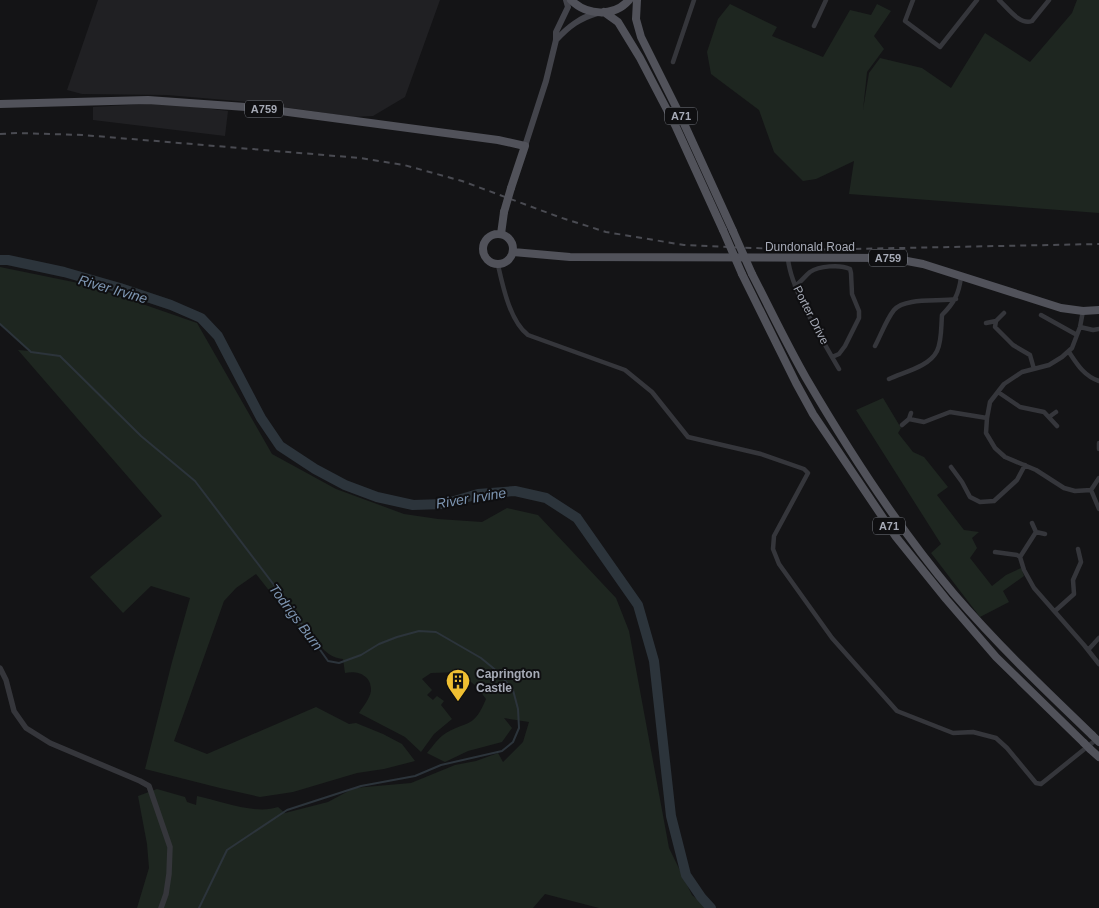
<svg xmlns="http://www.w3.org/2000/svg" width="1099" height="908" font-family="Helvetica,sans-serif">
<rect width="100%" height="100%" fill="#141416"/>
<path fill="#202023" d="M 98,0 L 440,0 L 405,97 L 373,116 L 353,117 L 249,102 L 167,95 L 82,94 L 67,90 Z
M 163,103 L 228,111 L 225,136 L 93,120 L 93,107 Z"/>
<path fill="#1e2620" d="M 1077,0 L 1099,0 L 1099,213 L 849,194 L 854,161 L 816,179 L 803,181 L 774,152 L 759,110 L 711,74 L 707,52 L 718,19 L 730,4 L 777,27 L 772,36 L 823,57 L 850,10 L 871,15 L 877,4 L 891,11 L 874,36 L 884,49 L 867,72 L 863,110 L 869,73 L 880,58 L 922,68 L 951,88 L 985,33 L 1030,62 L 1072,13 Z
M 0,267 L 88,285 L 197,323 L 272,454 L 336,489 L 404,514 L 438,519 L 482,522 L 507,508 L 538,515 L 616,598 L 629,631 L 669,848 L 692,895 L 707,908 L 599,908 L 545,894 L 533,908 L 137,908 L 149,868 L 147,844 L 138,796 L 157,789 L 185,797 L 187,802 L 196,805 L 197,796 C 220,801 256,815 278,807 L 285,813 L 328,802 L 354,788 L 411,783 L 455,765 L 476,761 L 498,753 L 503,762 L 523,742 L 529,722 L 504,718 L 512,728 L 502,742 L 468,751 L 445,762 L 427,753 C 433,746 438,738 446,733 C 469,720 474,728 486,699 L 477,687 L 459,672 L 431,673 L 422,679 L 432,690 L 427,695 L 433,700 L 437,696 L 444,701 L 441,705 L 452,719 L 434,734 L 421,752 L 405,737 L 359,713 C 363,707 370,698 371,691 C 372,675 357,670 345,673 L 343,659 C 325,657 318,643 309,629 L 302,632 L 256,574 L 236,588 L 224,601 L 174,741 L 207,754 L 316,707 L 349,724 L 356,723 L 383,734 L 402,744 L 415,761 L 384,769 L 357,773 L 293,792 L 260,797 L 220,788 L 145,769 L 172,662 L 190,598 L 151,586 L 123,613 L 90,577 L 162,516 L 18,350 L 30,351 L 0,324 Z
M 883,398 L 901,428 L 898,433 L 913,452 L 924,457 L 948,487 L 937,495 L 964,530 L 979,532 L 972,538 L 977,548 L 970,558 L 992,586 L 1006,575 L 1021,568 L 1024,576 L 1003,591 L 1009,602 L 980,617 L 931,553 L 941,544 L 856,410 Z"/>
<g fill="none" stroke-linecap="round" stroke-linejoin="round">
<path stroke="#2c343b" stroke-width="2" d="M 0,324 L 31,352 L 60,356 L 141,436 L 195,481 L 274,585 L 328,661 L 339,663 L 361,655 L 379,644 L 397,637 L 419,631 L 436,632 L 481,658 L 498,672 L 513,690 L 518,709 L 519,728 L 513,742 L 502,751 L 441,765 L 415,776 L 361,786 L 287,810 L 227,850 L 199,908"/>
<path stroke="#2c343b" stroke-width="10" d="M 0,260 L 8,260 L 64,272 L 120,288 L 171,305 L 201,318 L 218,336 L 261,418 L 280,446 L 315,469 L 345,485 L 377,497 L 413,505 L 444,504 L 478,494 L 515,491 L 546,498 L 577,518 L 638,605 L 654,661 L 671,816 L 686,875 L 701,897 L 711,908"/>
<path stroke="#35363b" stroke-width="4.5" d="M 913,0 L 905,21 L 940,47 L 977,0
M 999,0 C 1007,7 1020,26 1032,21 L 1049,0
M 814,26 L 826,0
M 673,62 L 694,0
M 788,259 C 791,290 823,341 839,369
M 498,265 C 503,287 510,321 528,335 L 625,370 L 652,392 L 688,437 L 761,454 L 804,469 L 808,473 L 774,536 L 773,549 L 779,564 L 832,638 L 897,711 L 953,733 L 973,732 L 996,738 L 1007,748 L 1036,783 L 1041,784 L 1046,780 L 1097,739
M 795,286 C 801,282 805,276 810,272 C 819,266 840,264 850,269 L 851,273 L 852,294 L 859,311 L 859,318 L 845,346 L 839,354 L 832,357
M 1083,311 L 1080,327 L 1072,348 L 1062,357 L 1049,365 L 1022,372 L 1004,384 L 990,402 L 987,418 L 986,433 L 995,448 L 1005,457 L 1036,470 L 1064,488 L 1075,491 L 1091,490 L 1099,478
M 1004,313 L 996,321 L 995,327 L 1013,345 L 1030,355 L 1034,369
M 1041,315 L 1077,335
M 986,323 L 996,321
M 1080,327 L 1093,330 L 1099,329
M 875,346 C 881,335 886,320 894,310 C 905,297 939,302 956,299
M 1069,352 C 1077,364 1084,376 1099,381
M 889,379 C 904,372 929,367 937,351 C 942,341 941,326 942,315 C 954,303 959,294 961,277
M 998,392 L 1020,407 L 1044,412 L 1057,426
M 911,413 L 909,419 L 924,422 L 950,412 L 987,418
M 1049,417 L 1056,412
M 902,425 L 909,419
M 1099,443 L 1099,449
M 951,467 L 962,482 L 970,497 L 980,502 L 994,501 L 1017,480 L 1025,465
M 1091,490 L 1099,509
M 1036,532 L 1045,534
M 995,552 L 1017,555 L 1020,557 L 1024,570 L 1034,588 L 1084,645 L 1099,664
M 1020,557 L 1036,532 L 1032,523
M 1055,611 L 1074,594 L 1073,580 L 1081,562 L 1078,549
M 1088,650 L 1099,638"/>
<path stroke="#35363b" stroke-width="5.5" d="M 0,668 L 6,680 L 14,711 L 26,728 L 50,743 L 140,781 L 149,786 L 170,847 L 169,874 L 166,894 L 161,908"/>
<path stroke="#43444b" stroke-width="6" d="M 556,40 C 569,26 580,18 597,13
M 525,146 L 546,81 L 556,40 L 556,32 L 568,7 L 566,0"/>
<path stroke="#51525a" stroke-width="8" d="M 571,0 C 587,16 614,17 629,0
M 637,0 L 636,19 L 641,37 L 681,117 L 733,231
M 604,12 L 618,22 L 640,58 L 676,127 L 723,230
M 0,104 L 148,100 L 258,108 L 498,140 L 525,146 L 511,188
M483 249a15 15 0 1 1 30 0a15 15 0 1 1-30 0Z
M 501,234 L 504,212
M 513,252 L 570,257 L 891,258 L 923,264 L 1061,308 L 1083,311 L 1099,310
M 742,274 L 796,383 L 813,414 L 896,537 L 946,599 L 996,657 L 1084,743
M 752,274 C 770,309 787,345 806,378 C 850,453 898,528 954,594 C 997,644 1044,689 1092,735
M 1090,749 L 1099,757"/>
<path stroke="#4a4b52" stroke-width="2" stroke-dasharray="6 5" stroke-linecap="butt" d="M 0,134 L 17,133 L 83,135 L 360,158 L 404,165 L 462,181 L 559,217 L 606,232 L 684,245 L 800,250 L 1099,244"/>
<path stroke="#51525a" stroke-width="8" d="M 504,212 L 511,188
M 723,230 L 742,274
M 733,231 L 752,274
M 1092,735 L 1099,742
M 1084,743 L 1090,749"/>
</g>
<defs>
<symbol id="building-pin" viewBox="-11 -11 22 30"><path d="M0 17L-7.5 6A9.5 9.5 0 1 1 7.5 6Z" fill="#efbf32" stroke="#0f0f11"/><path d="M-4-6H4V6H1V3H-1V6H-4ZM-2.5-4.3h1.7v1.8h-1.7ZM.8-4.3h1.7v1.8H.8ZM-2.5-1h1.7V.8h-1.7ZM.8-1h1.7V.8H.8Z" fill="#111"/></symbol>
</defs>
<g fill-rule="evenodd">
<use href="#building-pin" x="444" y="667" width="28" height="38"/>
</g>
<g text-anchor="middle" stroke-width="4" stroke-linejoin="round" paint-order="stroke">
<g fill="#0f0f11" stroke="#797c84" stroke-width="1">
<rect x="245" y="100.5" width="38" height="17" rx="4"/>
<rect x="665" y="107.5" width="32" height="17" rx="4"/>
<rect x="869" y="249.5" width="38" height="17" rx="4"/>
<rect x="873" y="517.5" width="32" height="17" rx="4"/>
</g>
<g font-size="11" font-weight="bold" fill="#a6aab6">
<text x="264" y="113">A759</text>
<text x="681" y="120">A71</text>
<text x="888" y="262">A759</text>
<text x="889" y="530">A71</text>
</g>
<g font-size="12" fill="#a6aab6" stroke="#0f0f11">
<text x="810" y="251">Dundonald Road</text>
<text transform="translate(811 315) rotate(63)" y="4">Porter Drive</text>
</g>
<g font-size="12" font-weight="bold" fill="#a6aab6" stroke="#0f0f11" text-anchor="start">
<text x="476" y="678">Caprington<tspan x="476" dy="14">Castle</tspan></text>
</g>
<g font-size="14" font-style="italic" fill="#7d95b1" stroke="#0f0f11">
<text transform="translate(113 289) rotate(16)" y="5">River Irvine</text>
<text transform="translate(471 498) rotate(-9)" y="5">River Irvine</text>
<text transform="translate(296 617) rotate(53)" y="5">Todrigs Burn</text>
</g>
</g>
</svg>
